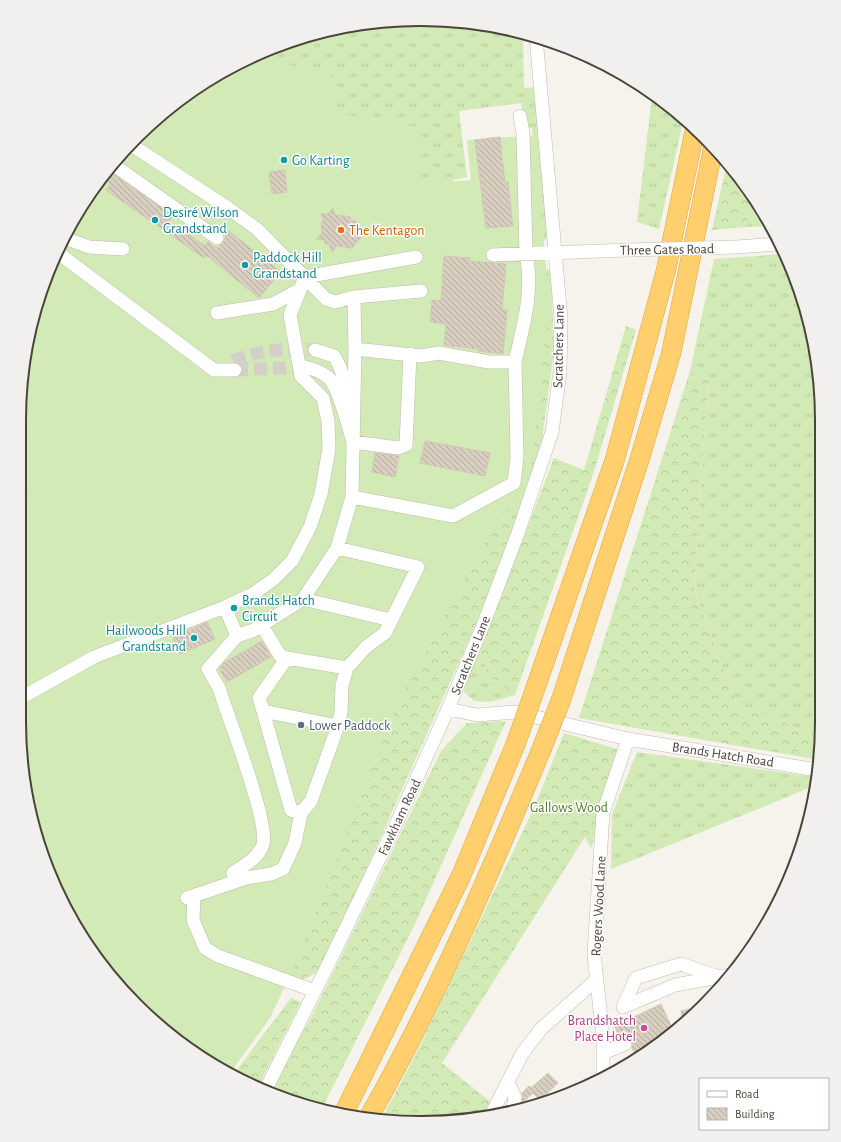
<svg xmlns="http://www.w3.org/2000/svg" width="841" height="1142" font-family="'Alegreya Sans',sans-serif">
<defs>
<pattern id="grass-tufts" width="24" height="20" patternUnits="userSpaceOnUse"><rect width="24" height="20" fill="#d2eab5"/><path d="M3 7l-1-3M5 7V3M7 7l1-3M15 17l-1-3M17 17v-4M19 17l1-3" fill="none" stroke="#b6ca9c"/></pattern>
<pattern id="forest-crowns" width="20" height="18" patternUnits="userSpaceOnUse"><rect width="20" height="18" fill="#d2eab5"/><path d="M2 6a3 3 0 1 1 6 0M12 15a3 3 0 1 1 6 0" fill="none" stroke="#b6ca9c"/></pattern>
<pattern id="building-back-hatch" width="6" height="6" patternUnits="userSpaceOnUse"><rect width="6" height="6" fill="#d8cfc1"/><path d="M-1 5l2 2M0 0l6 6M5-1l2 2" fill="none" stroke="#b1aa9e"/></pattern>
</defs>
<rect width="100%" height="100%" fill="#f6f3ec"/>
<path fill="url(#grass-tufts)" d="M 394,20 L 473,22 L 523,34 L 524,88 L 538,87 L 548,238 L 543,241 L 532,128 L 525,128 L 521,103 L 459,111 L 467,177 L 453,180 L 457,216 L 422,210 L 369,137 L 243,60 L 317,33 Z
M 652,95 L 684,118 L 659,229 L 637,222 Z
M 752,199 L 768,226 L 746,227 Z
M 784,254 L 792,267 L 819,368 L 821,737 L 737,705 L 694,590 L 708,382 L 690,371 L 714,259 Z
M 479,648 L 489,676 L 515,695 L 490,702 L 474,701 L 464,692 L 463,683 Z
M 637,752 L 815,777 L 814,786 L 611,869 L 612,814 Z"/>
<path fill="url(#forest-crowns)" d="M 727,163 L 739,176 L 752,199 L 746,227 L 712,230 Z
M 541,269 L 551,270 L 554,350 L 542,440 L 517,521 L 477,622 L 336,937 L 316,973 L 301,981 L 226,954 Z
M 626,326 L 636,330 L 593,475 L 515,695 L 489,676 L 479,648 L 501,597 L 554,458 L 584,470 Z
M 690,371 L 708,381 L 694,590 L 737,705 L 821,737 L 819,760 L 579,718 Z
M 506,721 L 414,926 L 322,1108 L 268,1090 L 311,1018 L 441,751 L 467,723 Z
M 564,733 L 617,749 L 591,849 L 585,837 L 442,1063 L 502,1111 L 447,1122 L 382,1118 L 416,1054 L 534,808 Z
M 291,998 L 301,1002 L 258,1087 L 243,1081 L 233,1075 Z"/>
<path fill="#d2eab5" d="M 261,54 L 263,61 L 330,71 L 334,113 L 419,127 L 422,184 L 471,180 L 467,140 L 535,135 L 549,303 L 529,490 L 499,516 L 399,701 L 296,962 L 270,1018 L 230,1073 L 156,1023 L 102,966 L 73,922 L 33,826 L 19,721 L 20,394 L 33,317 L 50,267 L 87,198 L 136,137 L 176,102 L 243,60 Z"/>
<path fill="url(#building-back-hatch)" stroke="#d3c7b4" d="M 500,137 L 505,183 L 508,182 L 513,226 L 486,228 L 475,140 Z
M 285,170 L 287,192 L 272,194 L 269,172 Z
M 109,171 L 173,216 L 169,221 L 205,246 L 208,242 L 216,248 L 221,245 L 229,231 L 281,272 L 259,298 L 206,255 L 204,258 L 106,190 L 111,184 L 103,178 Z
M 333,208 L 335,215 L 351,217 L 350,220 L 356,221 L 362,236 L 352,248 L 337,246 L 332,252 L 329,244 L 326,244 L 324,240 L 316,239 L 322,233 L 321,223 L 323,220 L 321,214 L 328,214 Z
M 444,256 L 470,258 L 469,261 L 506,264 L 502,310 L 507,310 L 503,354 L 478,351 L 478,349 L 444,345 L 446,324 L 430,322 L 432,300 L 441,301 Z
M 425,441 L 490,453 L 485,476 L 420,463 Z
M 375,453 L 399,456 L 395,477 L 372,472 Z
M 207,622 L 215,639 L 180,654 L 173,638 Z
M 262,641 L 271,657 L 227,682 L 219,668 L 225,662 Z
M 661,1004 L 674,1032 L 651,1049 L 636,1056 L 632,1048 L 632,1041 L 626,1036 L 619,1038 L 615,1026 Z
M 700,1007 L 691,1016 L 683,1023 L 681,1011 Z
M 548,1073 L 558,1083 L 540,1100 L 533,1093 L 522,1103 L 522,1093 L 529,1086 L 531,1088 Z"/>
<g fill="none" stroke-linecap="round" stroke-linejoin="round">
<path stroke="#d4d0c8" stroke-width="13" stroke-dasharray="13 6" stroke-linecap="butt" d="M 233,361 C 260,350 286,348 315,350
M 235,370 L 305,367"/>
<defs>
<path id="minor" d="M 130,144 L 228,208 L 257,229 L 326,299 L 335,302 L 354,297 L 355,349 L 352,497 L 337,548 L 303,599 L 254,630 L 237,636 L 208,669 L 219,688 C 228,717 269,821 263,844 C 259,858 244,865 233,873 L 235,881
M 114,165 L 217,238
M 65,238 L 89,247 L 123,249
M 737,247 L 778,244
M 57,252 L 214,370 L 235,370
M 493,255 L 628,250
M 354,297 L 421,291
M 217,313 L 273,304 L 299,290
M 355,349 L 421,356 L 439,353 L 489,362 L 515,362 C 523,326 534,291 526,254 L 523,133 L 520,116
M 315,350 L 334,356 C 345,373 345,387 344,407
M 305,367 C 314,369 321,372 328,377 C 338,385 349,429 353,442 L 398,448 L 406,445 L 410,354
M 352,497 L 453,516 L 514,483 L 517,457 L 515,362
M 303,599 L 391,620
M 262,626 L 281,657 L 347,668
M 237,636 L 225,607 L 253,594 L 274,579 L 292,561 L 310,527 L 321,494 L 329,449 L 328,421 L 323,398 L 301,376 L 290,315 L 305,277 L 416,257
M 287,658 L 259,698 L 263,711 L 338,726
M 19,699 L 94,657 L 225,607
M 448,709 L 477,715 L 515,712 L 628,739 L 817,770
M 263,711 L 291,810 L 301,813 L 311,801 L 338,726 L 341,712 L 342,685 L 347,668 L 366,647 L 385,633 L 418,567 L 337,548
M 194,896 L 193,920 L 205,948 L 218,956 L 315,991
M 187,898 L 246,878 L 271,874 L 283,869 L 295,843 L 301,813
M 719,977 L 681,964 L 636,978 L 623,1007 L 675,985 L 730,975
M 603,1053 L 625,1044
M 603,1077 L 603,1037 L 594,954 L 603,813 L 628,739
M 508,1083 L 515,1097 L 513,1109
M 266,1089 L 327,967 L 397,822 L 448,709 L 484,623 L 518,533 L 552,432 L 560,372 L 561,319 L 536,37
M 492,1113 L 522,1054 L 541,1029 L 596,980"/>
<path id="highway" d="M 533,695 L 615,459 L 666,270 L 695,129
M 561,700 L 639,461 L 671,354 L 713,149
M 343,1115 L 461,876 L 516,743
M 369,1117 C 436,999 490,873 542,748"/>
</defs>
<use href="#minor" stroke="#c2bbae" stroke-width="14"/>
<use href="#highway" stroke="#e0a43c" stroke-width="20"/>
<use href="#minor" stroke="#fff" stroke-width="13"/>
<use href="#highway" stroke="#ffcf6e" stroke-width="19"/>
<defs>
<path id="minor-bridge" d="M 628,250 L 737,247"/>
<path id="highway-bridge" d="M 516,743 L 533,695
M 542,748 L 561,700"/>
</defs>
<use href="#minor-bridge" stroke="#c2bbae" stroke-width="14" stroke-linecap="butt"/>
<use href="#highway-bridge" stroke="#e0a43c" stroke-width="20" stroke-linecap="butt"/>
<use href="#minor-bridge" stroke="#fff" stroke-width="13"/>
<use href="#highway-bridge" stroke="#ffcf6e" stroke-width="19"/>
</g>
<g fill="#0f9aa8" stroke="#fff" stroke-width="1.5">
<circle cx="284" cy="160" r="4"/>
<circle cx="155" cy="220" r="4"/>
<circle cx="245" cy="265" r="4"/>
<circle cx="234" cy="608" r="4"/>
<circle cx="194" cy="638" r="4"/>
</g>
<circle fill="#e8710a" stroke="#fff" stroke-width="1.5" cx="341" cy="230" r="4"/>
<circle fill="#5c6f8a" stroke="#fff" stroke-width="1.5" cx="301" cy="725" r="4"/>
<circle fill="#d1479c" stroke="#fff" stroke-width="1.5" cx="644" cy="1028" r="4"/>
<g text-anchor="middle" stroke-width="3" stroke-linejoin="round" paint-order="stroke">
<g font-size="14" fill="#0d838f" stroke="#fff" text-anchor="start">
<text x="292" y="165">Go Karting</text>
<text x="163" y="217">Desiré Wilson<tspan x="163" dy="16">Grandstand</tspan></text>
<text x="253" y="262">Paddock Hill<tspan x="253" dy="16">Grandstand</tspan></text>
<text x="242" y="605">Brands Hatch<tspan x="242" dy="16">Circuit</tspan></text>
<text x="186" y="635" text-anchor="end">Hailwoods Hill<tspan x="186" dy="16">Grandstand</tspan></text>
</g>
<g font-size="14" fill="#c56008" stroke="#fff" text-anchor="start">
<text x="349" y="235">The Kentagon</text>
</g>
<g font-size="14" fill="#4b4439" stroke="#fff">
<text transform="translate(667 249) rotate(-1)" y="5">Three Gates Road</text>
<text transform="translate(558 346) rotate(-89)" y="5">Scratchers Lane</text>
<text transform="translate(470 655) rotate(-68)" y="5">Scratchers Lane</text>
<text transform="translate(723 754) rotate(9)" y="5">Brands Hatch Road</text>
<text transform="translate(399 817) rotate(-65)" y="5">Fawkham Road</text>
<text transform="translate(598 906) rotate(-87)" y="5">Rogers Wood Lane</text>
</g>
<g font-size="14" fill="#4e5e75" stroke="#fff" text-anchor="start">
<text x="309" y="730">Lower Paddock</text>
</g>
<g font-size="14" fill="#4a7f2a" stroke="#fff">
<text x="569" y="812">Gallows Wood</text>
</g>
<g font-size="14" fill="#b23c85" stroke="#fff" text-anchor="end">
<text x="636" y="1025">Brandshatch<tspan x="636" dy="16">Place Hotel</tspan></text>
</g>
</g>
<path d="M0 0H841V1142H0ZM420 26H421A394 394 0 0 1 815 420V722A394 394 0 0 1 421 1116H420A394 394 0 0 1 26 722V420A394 394 0 0 1 420 26Z" fill="#f1f0ef" fill-rule="evenodd"/>
<path fill="none" stroke="#4b4439" stroke-width="2" d="M420 26H421A394 394 0 0 1 815 420V722A394 394 0 0 1 421 1116H420A394 394 0 0 1 26 722V420A394 394 0 0 1 420 26Z"/>
<rect x="699" y="1078" width="130" height="52" fill="#ffffff" stroke="#b7b4b0"/>
<rect x="707" y="1091" width="20" height="6" fill="#ffffff" stroke="#b7b4b0"/>
<text x="735" y="1098" font-size="12" fill="#4b4439">Road</text>
<rect x="707" y="1108" width="20" height="12" fill="url(#building-back-hatch)" stroke="#b7b4b0"/>
<text x="735" y="1118" font-size="12" fill="#4b4439">Building</text>
</svg>
